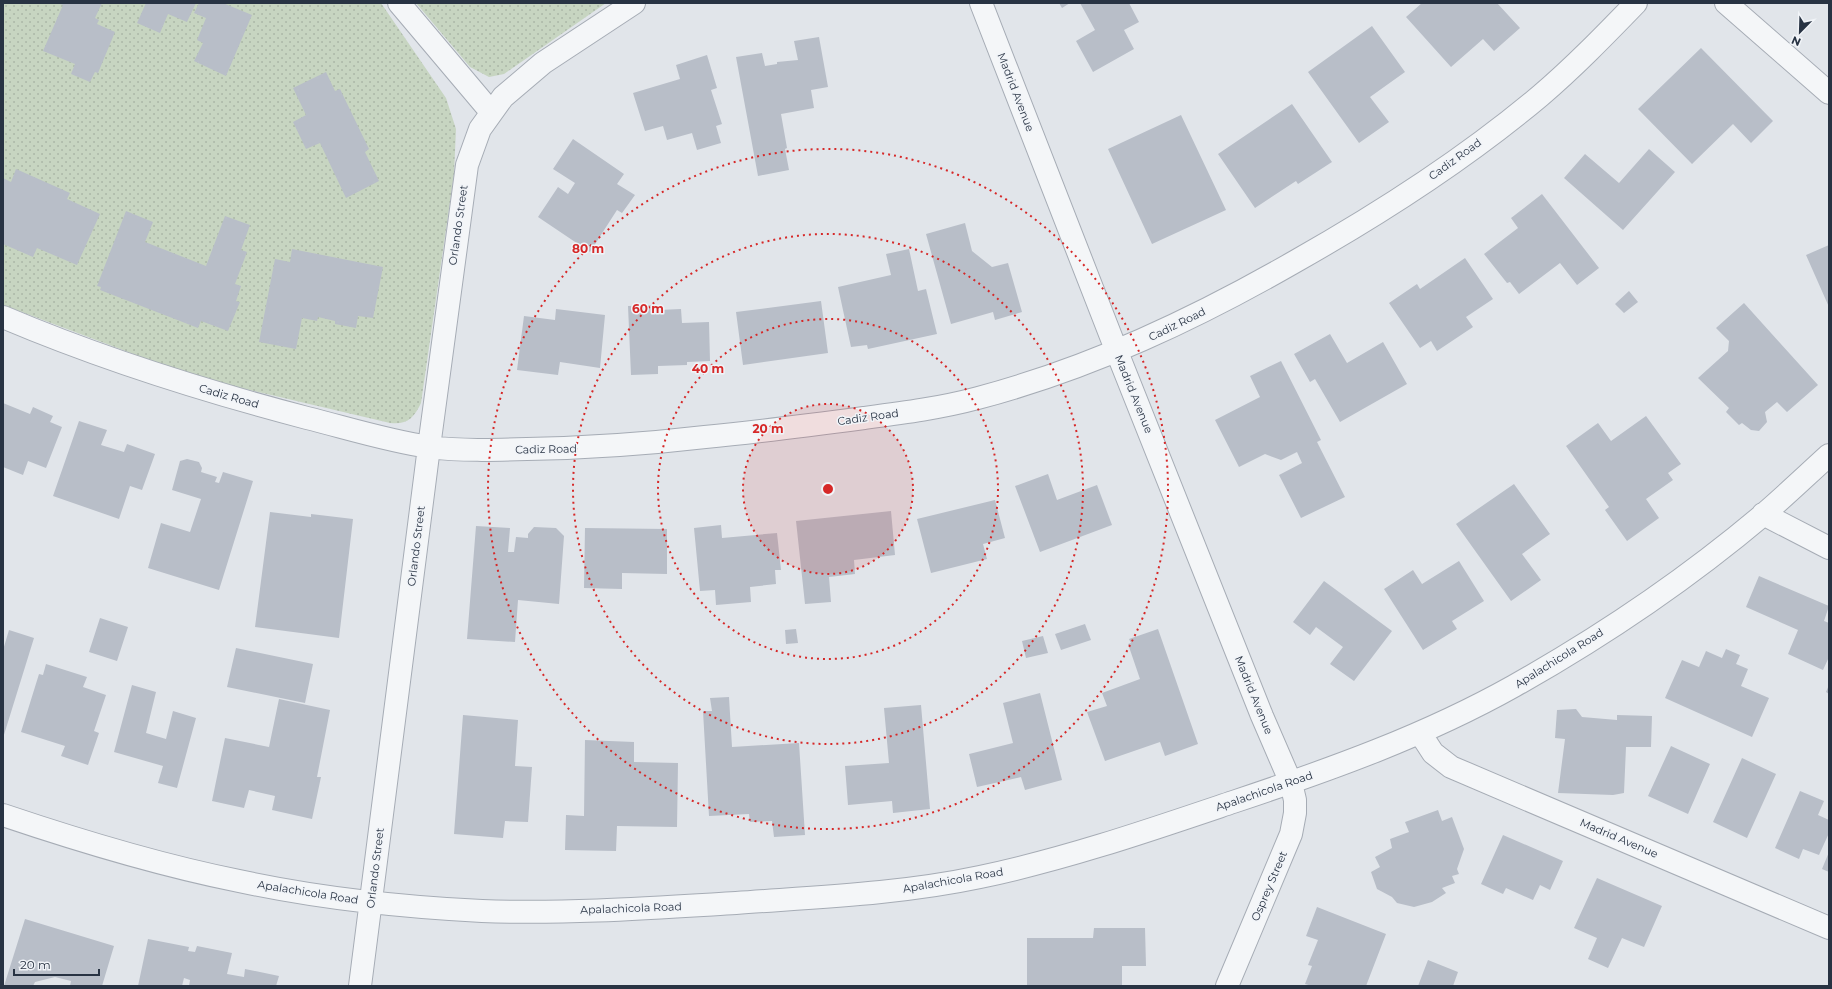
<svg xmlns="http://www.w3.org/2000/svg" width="1832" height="989" font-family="Montserrat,sans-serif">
<defs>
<pattern id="grass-dots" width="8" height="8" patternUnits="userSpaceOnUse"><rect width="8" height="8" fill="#c7d5c1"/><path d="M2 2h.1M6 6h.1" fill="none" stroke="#abb7a7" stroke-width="1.8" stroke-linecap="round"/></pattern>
</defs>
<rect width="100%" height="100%" fill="#e1e5ea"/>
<path fill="url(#grass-dots)" d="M 3,3 L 381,3 L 446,98 L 456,129 L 454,174 L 421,403 C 414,418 407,425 390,423 L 228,385 L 168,367 L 3,305 Z
M 416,3 L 606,3 L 504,74 L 489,77 L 470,67 Z"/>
<path fill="#b8bec8" d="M 57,3 L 102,3 L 95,18 L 99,20 L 97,24 L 115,32 L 98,73 L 95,72 L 90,82 L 71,74 L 75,64 L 43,51 L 63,5 Z
M 146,3 L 196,3 L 187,22 L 168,14 L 160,33 L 137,23 Z
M 199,3 L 223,3 L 252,15 L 226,76 L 194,61 L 203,43 L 197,40 L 206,18 L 194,13 Z
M 1059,3 L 1070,3 L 1062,8 Z
M 1080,3 L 1129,3 L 1139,22 L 1124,30 L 1134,49 L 1093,72 L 1076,41 L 1095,30 Z
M 1422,3 L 1497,3 L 1520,28 L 1494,51 L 1483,39 L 1451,67 L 1406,17 Z
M 1372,26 L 1405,72 L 1370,97 L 1389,122 L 1359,143 L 1308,72 Z
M 819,37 L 828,87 L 811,90 L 814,108 L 781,114 L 787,148 L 785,149 L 789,170 L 758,176 L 736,57 L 762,53 L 765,66 L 777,64 L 777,62 L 798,60 L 794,41 Z
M 1701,48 L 1773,121 L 1751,143 L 1733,124 L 1692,164 L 1638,109 Z
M 707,55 L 717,88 L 711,90 L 722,124 L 716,126 L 721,143 L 697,150 L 692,133 L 667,140 L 663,126 L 645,131 L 633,93 L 680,79 L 676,65 Z
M 326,72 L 335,91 L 340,89 L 369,149 L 365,152 L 379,181 L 346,198 L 320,143 L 306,149 L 293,122 L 306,115 L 293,88 Z
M 1292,104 L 1332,162 L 1298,184 L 1296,181 L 1255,208 L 1218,154 Z
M 1181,115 L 1226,210 L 1152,244 L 1108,149 Z
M 573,139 L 624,174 L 617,184 L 635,195 L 622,213 L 617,210 L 590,252 L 538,217 L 558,187 L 568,194 L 575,183 L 553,169 Z
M 1649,149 L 1675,172 L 1623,230 L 1564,178 L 1585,154 L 1619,183 Z
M 16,169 L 70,193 L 67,199 L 100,214 L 77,265 L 37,248 L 33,257 L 3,244 L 3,178 L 11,182 Z
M 1542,194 L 1599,268 L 1577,285 L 1560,263 L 1519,294 L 1510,282 L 1507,283 L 1484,254 L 1518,228 L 1511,218 Z
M 126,211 L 153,222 L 145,242 L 206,266 L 225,216 L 250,225 L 241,250 L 247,252 L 235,284 L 241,286 L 236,301 L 240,302 L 228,331 L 201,321 L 198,328 L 100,290 L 101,287 L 97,286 Z
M 965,223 L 972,251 L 992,267 L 1008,263 L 1022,312 L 995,320 L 993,312 L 951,324 L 926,234 Z
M 1829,245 L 1829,307 L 1806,255 Z
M 292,249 L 383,267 L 373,318 L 358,316 L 356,328 L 335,324 L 335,321 L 318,317 L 317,321 L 302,318 L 296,349 L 259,342 L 275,259 L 290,262 Z
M 909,249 L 918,291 L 926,289 L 937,334 L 868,349 L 867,345 L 851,347 L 838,287 L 891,275 L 886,254 Z
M 1465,258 L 1493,299 L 1466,317 L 1473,327 L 1437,351 L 1431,341 L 1420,348 L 1389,303 L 1417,284 L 1420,289 Z
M 1629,291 L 1638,302 L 1624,313 L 1615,304 Z
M 821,301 L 828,353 L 743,365 L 736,312 Z
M 1744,303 L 1818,385 L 1787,412 L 1777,402 L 1765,412 L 1767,422 L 1759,431 L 1751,430 L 1742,423 L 1739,425 L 1726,412 L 1729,408 L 1698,378 L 1728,351 L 1729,341 L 1716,328 Z
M 658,305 L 659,310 L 681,309 L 682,323 L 709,322 L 710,361 L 687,362 L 687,365 L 658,366 L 658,374 L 631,375 L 628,306 Z
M 556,309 L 605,315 L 600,368 L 560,362 L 558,375 L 517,370 L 524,316 L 555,320 Z
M 1330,334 L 1347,363 L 1383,342 L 1407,384 L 1340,422 L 1315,379 L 1310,382 L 1294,354 Z
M 1281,361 L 1321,440 L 1317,442 L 1345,497 L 1301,518 L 1279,475 L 1302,463 L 1297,452 L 1281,460 L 1265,454 L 1239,467 L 1215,420 L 1260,397 L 1250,376 Z
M 3,403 L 30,414 L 33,407 L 53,416 L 50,422 L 62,427 L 46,468 L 28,461 L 23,475 L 3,467 Z
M 1646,416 L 1681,464 L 1668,473 L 1673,480 L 1646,499 L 1659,518 L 1627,541 L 1605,510 L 1609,507 L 1566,446 L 1598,423 L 1611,441 Z
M 79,421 L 107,430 L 101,445 L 124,452 L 127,444 L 155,454 L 142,490 L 130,486 L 119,519 L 53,496 Z
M 187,459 L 199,462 L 202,468 L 201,472 L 217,477 L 215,482 L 219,483 L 223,472 L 253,481 L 219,590 L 148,568 L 161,523 L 190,532 L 201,499 L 172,490 L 180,461 Z
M 1048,474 L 1057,500 L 1097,485 L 1112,525 L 1040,552 L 1015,486 Z
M 1514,484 L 1550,534 L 1522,554 L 1541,580 L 1511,601 L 1456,524 Z
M 995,500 L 1005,538 L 983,544 L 987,559 L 931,573 L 917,519 Z
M 891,511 L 895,555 L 854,560 L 855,574 L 829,577 L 831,602 L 805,604 L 796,521 Z
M 270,512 L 311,517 L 311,514 L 353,519 L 339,638 L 255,627 Z
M 721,525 L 722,538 L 777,533 L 781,570 L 775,570 L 776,584 L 750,587 L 751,602 L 716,605 L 715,590 L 700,591 L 694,528 Z
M 476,526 L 510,528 L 508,552 L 514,552 L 516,537 L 528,538 L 528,534 L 534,527 L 556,528 L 564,536 L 559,604 L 518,600 L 515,642 L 467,639 Z
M 585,528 L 667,529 L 667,574 L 622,573 L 622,589 L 584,588 Z
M 1459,561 L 1484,601 L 1452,621 L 1457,629 L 1423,650 L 1384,589 L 1413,570 L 1422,584 Z
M 1759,576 L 1829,606 L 1824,621 L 1829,623 L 1829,657 L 1823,670 L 1788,654 L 1798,630 L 1746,607 Z
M 1324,581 L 1392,631 L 1354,681 L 1330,664 L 1343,647 L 1316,627 L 1310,635 L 1293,622 Z
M 100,618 L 128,627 L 117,661 L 89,652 Z
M 1085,624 L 1091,640 L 1061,650 L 1055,634 Z
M 796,629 L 798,643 L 786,644 L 785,630 Z
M 1158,629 L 1198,744 L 1165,756 L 1160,742 L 1105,761 L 1087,712 L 1107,706 L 1102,693 L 1140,679 L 1128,644 L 1131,643 L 1129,639 Z
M 9,630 L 34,638 L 3,738 L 3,650 Z
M 1043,636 L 1048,653 L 1026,658 L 1022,641 Z
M 236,648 L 313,664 L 305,703 L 227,687 Z
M 1726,649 L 1740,655 L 1736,664 L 1748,669 L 1741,686 L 1769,698 L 1752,737 L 1665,698 L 1682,660 L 1699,667 L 1706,651 L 1722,658 Z
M 46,664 L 87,677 L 83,687 L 106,695 L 94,731 L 99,733 L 88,765 L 61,756 L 65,746 L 21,732 L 39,674 L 43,675 Z
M 132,685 L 156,692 L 146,733 L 166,739 L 173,711 L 196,718 L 177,788 L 158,783 L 163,766 L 114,752 Z
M 1829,685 L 1829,694 L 1826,692 Z
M 1040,693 L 1062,780 L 1025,790 L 1021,777 L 977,787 L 969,754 L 1013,743 L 1003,703 Z
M 729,697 L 732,747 L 799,743 L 805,835 L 774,837 L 772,821 L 750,822 L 749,814 L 709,816 L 703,711 L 712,711 L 710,698 Z
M 279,699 L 330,710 L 317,777 L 321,777 L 312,819 L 272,810 L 275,796 L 249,790 L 244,808 L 212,801 L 225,738 L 269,747 Z
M 921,705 L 930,809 L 893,813 L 892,801 L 848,805 L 845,766 L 889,763 L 884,708 Z
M 1576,709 L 1582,717 L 1617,720 L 1617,715 L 1652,716 L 1651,747 L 1626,747 L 1624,793 L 1613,795 L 1558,793 L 1565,739 L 1555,738 L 1557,710 Z
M 463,715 L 518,720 L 515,766 L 532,767 L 528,822 L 505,821 L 503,838 L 454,834 Z
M 585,740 L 634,742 L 634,762 L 678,763 L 677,827 L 617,826 L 616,851 L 565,850 L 566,815 L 584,816 Z
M 1671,746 L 1710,764 L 1688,814 L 1648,796 Z
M 1742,758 L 1776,774 L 1747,838 L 1713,822 Z
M 1800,791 L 1824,801 L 1818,815 L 1829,820 L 1829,833 L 1819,855 L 1803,849 L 1799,859 L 1775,848 Z
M 1438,810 L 1442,821 L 1452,817 L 1464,849 L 1457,869 L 1459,874 L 1452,876 L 1455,883 L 1442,888 L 1446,893 L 1432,902 L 1414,907 L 1397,903 L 1392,897 L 1377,889 L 1371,872 L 1380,867 L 1375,857 L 1392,848 L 1390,839 L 1409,832 L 1405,822 Z
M 1503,835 L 1563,861 L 1550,890 L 1540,885 L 1533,900 L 1506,888 L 1503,894 L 1481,884 Z
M 1829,852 L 1829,872 L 1822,869 Z
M 1597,878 L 1662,906 L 1644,947 L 1622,938 L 1608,968 L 1588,959 L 1597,938 L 1574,928 Z
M 1317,907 L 1386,934 L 1366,986 L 1312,986 L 1305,984 L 1312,966 L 1308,965 L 1318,940 L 1306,936 Z
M 25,919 L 114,946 L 102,986 L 70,986 L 71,981 L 55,977 L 35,982 L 33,986 L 4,986 Z
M 1094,928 L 1145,928 L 1146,966 L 1122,966 L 1122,986 L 1027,986 L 1027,938 L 1093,938 Z
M 148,939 L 189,947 L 188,951 L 195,952 L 197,946 L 232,953 L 227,974 L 244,977 L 245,969 L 279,976 L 276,986 L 189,986 L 190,980 L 184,978 L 182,986 L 138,986 Z
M 1428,960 L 1458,972 L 1453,986 L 1418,986 Z"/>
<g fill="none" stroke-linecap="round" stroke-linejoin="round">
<defs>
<path id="minor" d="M 399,3 L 491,112
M 981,3 L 1117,352 L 1262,716 L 1291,783 L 1295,800 L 1295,813 L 1291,834 L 1227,986
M 1726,3 L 1829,93
M 3,317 C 102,359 204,391 307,418 C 347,428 388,441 429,447 C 461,451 494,450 527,449 C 586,448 645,444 705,437 C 758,432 811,425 864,418 C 902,413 941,408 978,398 C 1091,368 1195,319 1296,261 C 1381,213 1465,159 1540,96 C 1574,67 1605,35 1636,3
M 1763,514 L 1829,548
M 1420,733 L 1433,753 L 1451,767 L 1829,928
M 3,815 C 80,841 159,865 239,881 C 318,898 401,907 482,911 C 567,914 652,908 736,903 C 817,897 900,894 980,877 C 1066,859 1150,830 1233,802 C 1329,770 1425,736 1514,686 C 1601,637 1687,579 1764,514 C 1786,495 1807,475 1829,455
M 360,986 L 429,447 L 467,165 L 480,129 L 503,97 L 543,63 L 634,3"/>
</defs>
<use href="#minor" stroke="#a6acb5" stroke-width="24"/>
<use href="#minor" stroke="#f4f6f8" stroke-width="22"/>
</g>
<circle cx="828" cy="489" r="85" fill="#d62828" fill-opacity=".12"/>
<g fill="none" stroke="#d62828" stroke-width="2" stroke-dasharray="2 4">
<circle cx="828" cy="489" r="85"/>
<circle cx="828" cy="489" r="170"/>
<circle cx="828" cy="489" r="255"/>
<circle cx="828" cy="489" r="340"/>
</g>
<g text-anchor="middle" stroke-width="3" stroke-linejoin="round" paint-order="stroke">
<g font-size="11" fill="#283343" stroke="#f1f4f8">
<text transform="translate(1016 92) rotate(69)" y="4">Madrid Avenue</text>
<text transform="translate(1455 159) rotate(-36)" y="4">Cadiz Road</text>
<text transform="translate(458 225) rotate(-82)" y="4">Orlando Street</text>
<text transform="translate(1177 324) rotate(-26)" y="4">Cadiz Road</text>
<text transform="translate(1134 394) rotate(68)" y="4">Madrid Avenue</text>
<text transform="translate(229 396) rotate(16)" y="4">Cadiz Road</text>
<text transform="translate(868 417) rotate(-8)" y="4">Cadiz Road</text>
<text transform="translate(546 449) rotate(-1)" y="4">Cadiz Road</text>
<text transform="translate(416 546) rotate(-83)" y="4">Orlando Street</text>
<text transform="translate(1559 658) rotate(-32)" y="4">Apalachicola Road</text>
<text transform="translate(1254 695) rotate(68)" y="4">Madrid Avenue</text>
<text transform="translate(1264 791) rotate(-19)" y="4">Apalachicola Road</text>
<text transform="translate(1619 838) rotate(23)" y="4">Madrid Avenue</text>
<text transform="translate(375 868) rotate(-83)" y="4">Orlando Street</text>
<text transform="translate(953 880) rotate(-10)" y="4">Apalachicola Road</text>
<text transform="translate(1269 886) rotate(-67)" y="4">Osprey Street</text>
<text transform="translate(308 892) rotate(9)" y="4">Apalachicola Road</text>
<text transform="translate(631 908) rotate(-2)" y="4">Apalachicola Road</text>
</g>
</g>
<circle cx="828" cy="489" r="6" fill="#d62828" stroke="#f1f4f8" stroke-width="2"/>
<g font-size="12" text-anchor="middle" font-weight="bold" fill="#d62828" stroke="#f1f4f8" stroke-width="3" stroke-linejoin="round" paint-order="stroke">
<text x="588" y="253">80 m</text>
<text x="648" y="313">60 m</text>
<text x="708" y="373">40 m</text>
<text x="768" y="433">20 m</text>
</g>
<rect width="1832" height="989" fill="none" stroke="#283343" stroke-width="8"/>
<g transform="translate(1800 32) rotate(203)" stroke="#f1f4f8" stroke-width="3" paint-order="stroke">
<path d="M0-3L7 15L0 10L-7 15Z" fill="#283343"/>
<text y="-6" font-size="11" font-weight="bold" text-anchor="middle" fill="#283343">N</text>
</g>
<path d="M14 969v6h85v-6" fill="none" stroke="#283343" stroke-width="2"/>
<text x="20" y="969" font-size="12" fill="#283343" stroke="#f1f4f8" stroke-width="3" paint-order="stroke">20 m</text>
</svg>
